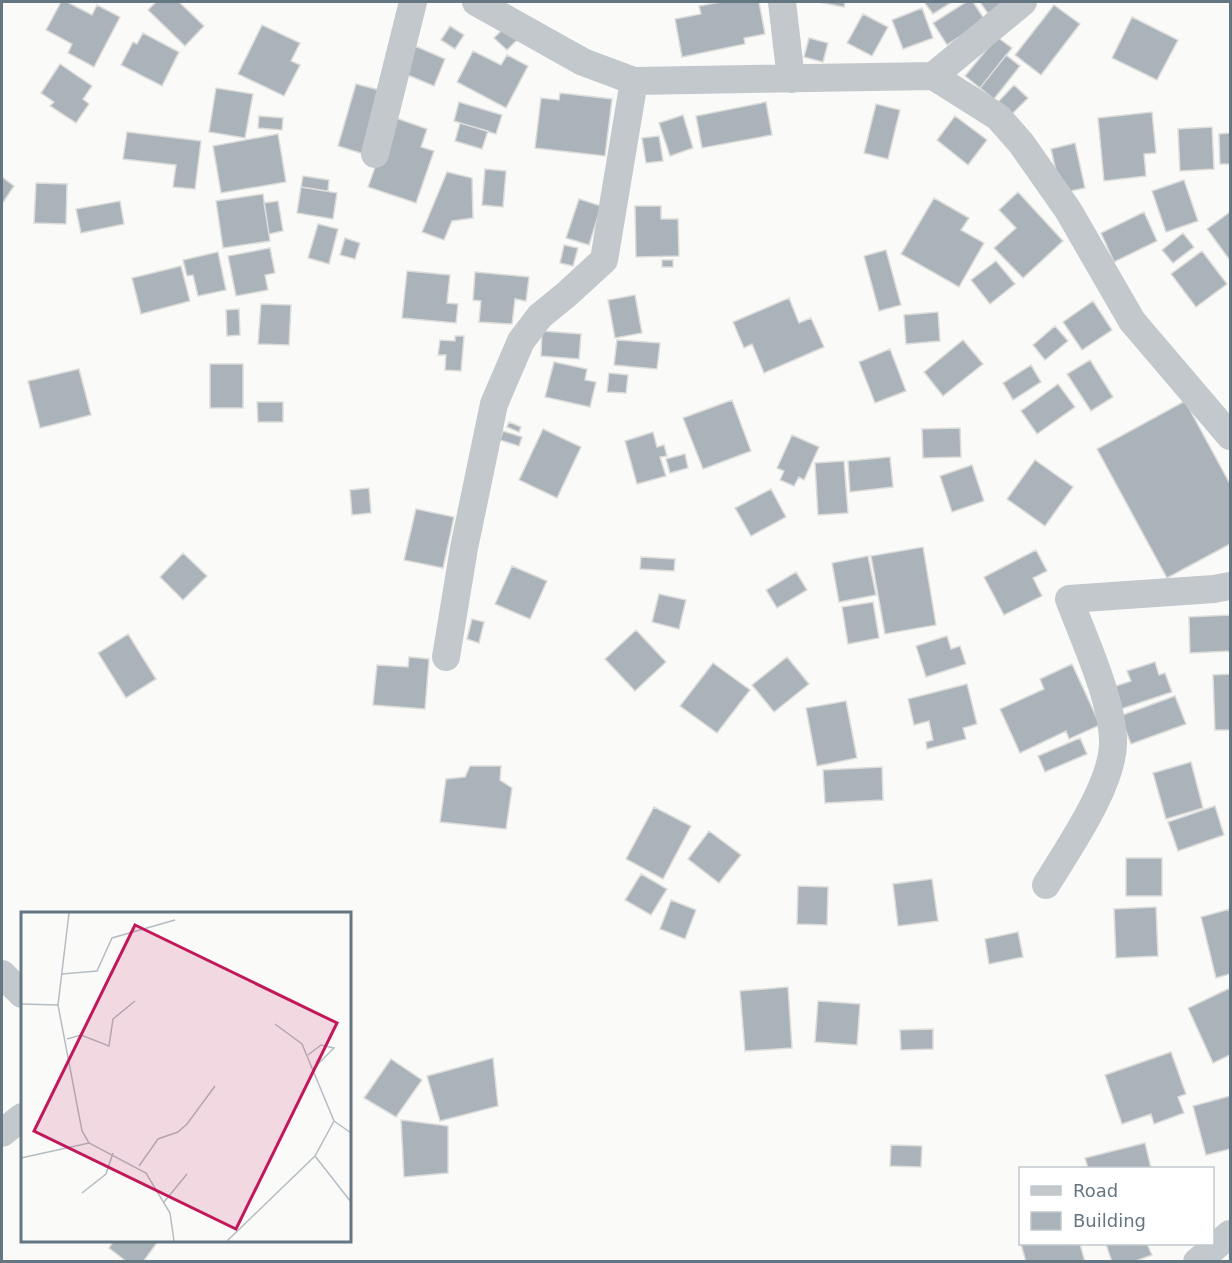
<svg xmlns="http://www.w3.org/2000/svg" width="1232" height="1263" font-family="'DejaVu Sans',sans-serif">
<rect width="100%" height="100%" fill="#fafaf8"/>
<path fill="#aab3b9" stroke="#dcdcda" stroke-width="1.5" d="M 61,2 L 67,2 L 92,15 L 97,5 L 120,17 L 94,67 L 68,53 L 72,44 L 46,30 Z
M 156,2 L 179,2 L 204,26 L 185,46 L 148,10 Z
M 721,2 L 759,2 L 765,34 L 744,38 L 745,44 L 682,57 L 675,19 L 701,14 L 699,6 Z
M 818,2 L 845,2 L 844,7 Z
M 924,2 L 952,2 L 933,14 Z
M 966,2 L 973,2 L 985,20 L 947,45 L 933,23 Z
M 980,2 L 999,2 L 1002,6 L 989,15 Z
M 1054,5 L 1080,24 L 1041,75 L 1015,55 Z
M 922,8 L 933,38 L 903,49 L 892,20 Z
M 863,14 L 888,27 L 872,56 L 847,43 Z
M 1132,17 L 1178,40 L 1157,80 L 1112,58 Z
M 262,25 L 300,43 L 291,61 L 300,65 L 284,96 L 238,74 Z
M 450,26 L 464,35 L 455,49 L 441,40 Z
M 505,27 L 518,39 L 507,50 L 494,38 Z
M 143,33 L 179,52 L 162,86 L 121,65 L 133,42 L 137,44 Z
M 997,37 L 1012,48 L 980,88 L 965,76 Z
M 809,38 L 828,43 L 823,62 L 804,57 Z
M 415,46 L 445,59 L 434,86 L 403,73 Z
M 473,51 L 501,65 L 507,55 L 528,66 L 506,108 L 457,82 Z
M 1006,55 L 1020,66 L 994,99 L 980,88 Z
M 60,64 L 92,86 L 83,99 L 89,104 L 76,123 L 50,106 L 54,102 L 41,93 Z
M 356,84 L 383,91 L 364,154 L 338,146 Z
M 1014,85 L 1028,98 L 1011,115 L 998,102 Z
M 216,88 L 253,94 L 245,138 L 209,132 Z
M 560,93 L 612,99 L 605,156 L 535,148 L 541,98 L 559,100 Z
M 459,102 L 502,115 L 496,134 L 454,121 Z
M 766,102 L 772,135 L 702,148 L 696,116 Z
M 876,104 L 900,110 L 888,159 L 864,153 Z
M 1152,112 L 1156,153 L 1144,154 L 1146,176 L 1104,181 L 1098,118 Z
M 683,115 L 693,148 L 670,156 L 659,123 Z
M 259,116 L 283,118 L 282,130 L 258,128 Z
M 955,116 L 987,140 L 968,165 L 937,140 Z
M 393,117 L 427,129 L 421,147 L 434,151 L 416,203 L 368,187 Z
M 460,123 L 488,131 L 482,149 L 455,141 Z
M 1212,127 L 1214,169 L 1180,171 L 1178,129 Z
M 127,132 L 201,141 L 195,189 L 173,187 L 176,165 L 123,159 Z
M 1230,133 L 1230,164 L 1220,164 L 1219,134 Z
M 278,134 L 286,182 L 221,193 L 213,146 Z
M 659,136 L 663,161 L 646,163 L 642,138 Z
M 1075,143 L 1085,188 L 1061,193 L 1051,149 Z
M 485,169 L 506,171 L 503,207 L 482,205 Z
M 447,172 L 472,178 L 473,218 L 452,221 L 444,240 L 422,232 Z
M 303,176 L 329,180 L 328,191 L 301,187 Z
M 2,177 L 14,186 L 2,204 Z
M 1184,180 L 1198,221 L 1166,232 L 1152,191 Z
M 36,183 L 67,184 L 66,224 L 34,223 Z
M 301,187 L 337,193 L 333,219 L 297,213 Z
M 1018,192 L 1063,241 L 1023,278 L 994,248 L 1016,228 L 999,210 Z
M 263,194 L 270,241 L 223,248 L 216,201 Z
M 934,198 L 969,218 L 961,230 L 984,243 L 959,287 L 901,254 Z
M 579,199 L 601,206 L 589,245 L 566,238 Z
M 120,201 L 124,224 L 81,233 L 76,209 Z
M 278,201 L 283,231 L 269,234 L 264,203 Z
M 635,206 L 661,206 L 661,219 L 678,219 L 679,256 L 636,257 Z
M 1144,212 L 1157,241 L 1114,262 L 1101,233 Z
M 1230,212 L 1230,258 L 1229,259 L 1207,229 Z
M 318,224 L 338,229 L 329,264 L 308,258 Z
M 1183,233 L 1194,247 L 1173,263 L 1162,250 Z
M 345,238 L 360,243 L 355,259 L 340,255 Z
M 564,245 L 578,248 L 573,266 L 560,263 Z
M 270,248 L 275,273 L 265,275 L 268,290 L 236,296 L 228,256 Z
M 886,250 L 901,305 L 879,311 L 864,256 Z
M 1202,251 L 1227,284 L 1196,307 L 1171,274 Z
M 218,252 L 226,290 L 198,296 L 193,275 L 187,276 L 183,260 Z
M 662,260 L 673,260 L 673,267 L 662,267 Z
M 996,261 L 1015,284 L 990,304 L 971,280 Z
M 181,266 L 190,301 L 141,314 L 132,278 Z
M 407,271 L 450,275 L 447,303 L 458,304 L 456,323 L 402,318 Z
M 475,272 L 529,277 L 526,301 L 515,299 L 512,324 L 479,322 L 481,301 L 473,300 Z
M 635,295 L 642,333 L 615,338 L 608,300 Z
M 789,298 L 799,323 L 811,318 L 824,347 L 764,373 L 752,344 L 744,348 L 733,322 Z
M 1093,301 L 1112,330 L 1082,350 L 1063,322 Z
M 261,304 L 291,305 L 289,345 L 258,344 Z
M 239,309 L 240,335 L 227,336 L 226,310 Z
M 938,312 L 940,341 L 906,344 L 904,315 Z
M 1055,326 L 1068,341 L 1045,360 L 1033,345 Z
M 542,331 L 581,334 L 579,359 L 541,356 Z
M 455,336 L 464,336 L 461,371 L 445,370 L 446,355 L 438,355 L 440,340 L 455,341 Z
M 617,340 L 660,343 L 657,369 L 614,365 Z
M 963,340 L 983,364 L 943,396 L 924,372 Z
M 890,349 L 906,391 L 875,403 L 859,362 Z
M 1090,360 L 1113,397 L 1091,411 L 1067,374 Z
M 554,362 L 587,369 L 585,380 L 596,382 L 590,407 L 545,397 Z
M 210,364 L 243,364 L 243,408 L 210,408 Z
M 1031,365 L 1041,382 L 1013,400 L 1003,383 Z
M 79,369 L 91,415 L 40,428 L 28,381 Z
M 609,373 L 628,375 L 626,393 L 607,392 Z
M 1058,384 L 1075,407 L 1037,434 L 1021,411 Z
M 732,400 L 751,451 L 703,469 L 683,418 Z
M 1185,401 L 1230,484 L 1230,544 L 1167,578 L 1097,449 Z
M 257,402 L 283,402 L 283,422 L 258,422 Z
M 509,422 L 521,427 L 519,432 L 507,427 Z
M 960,428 L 961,457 L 923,458 L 922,429 Z
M 543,429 L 581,447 L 557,498 L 519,480 Z
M 503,431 L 522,437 L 519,446 L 500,440 Z
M 653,432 L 657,447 L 664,445 L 667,456 L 660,457 L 666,476 L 637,484 L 625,441 Z
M 792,435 L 819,447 L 804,480 L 799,477 L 794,486 L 780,480 L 784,471 L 777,468 Z
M 685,454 L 688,468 L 670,473 L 666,459 Z
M 890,457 L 893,487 L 850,492 L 848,461 Z
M 1035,460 L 1073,487 L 1045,526 L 1007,499 Z
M 844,461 L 848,513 L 818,515 L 815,463 Z
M 972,465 L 984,501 L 952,512 L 940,476 Z
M 369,488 L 371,513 L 352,515 L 350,490 Z
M 771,489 L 786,517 L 751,536 L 735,508 Z
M 416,509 L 454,517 L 443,568 L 404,560 Z
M 923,547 L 936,625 L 885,634 L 871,556 Z
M 1036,550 L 1047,571 L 1033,578 L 1042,596 L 1004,615 L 984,577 Z
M 183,553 L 207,576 L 183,600 L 160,577 Z
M 868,556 L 876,595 L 839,602 L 832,563 Z
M 641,557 L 675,559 L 674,571 L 640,569 Z
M 512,566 L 547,581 L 530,619 L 495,604 Z
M 796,572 L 807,590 L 777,608 L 766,590 Z
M 659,594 L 686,600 L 679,629 L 652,622 Z
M 873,602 L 879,638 L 848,644 L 842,607 Z
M 1230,615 L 1230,651 L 1190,653 L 1189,617 Z
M 472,619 L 484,622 L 479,643 L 467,639 Z
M 636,630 L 666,662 L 635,691 L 605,659 Z
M 128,634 L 156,679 L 126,698 L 98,653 Z
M 947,636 L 951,649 L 960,646 L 966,664 L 926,677 L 916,646 Z
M 409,657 L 429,659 L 425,709 L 373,705 L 377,665 L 408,667 Z
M 787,657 L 809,684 L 774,712 L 752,685 Z
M 1155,662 L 1159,675 L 1165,673 L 1172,692 L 1121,709 L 1113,687 L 1131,681 L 1127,671 Z
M 713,663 L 750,690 L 717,733 L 680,706 Z
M 1072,664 L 1100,725 L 1069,739 L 1066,731 L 1020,753 L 1000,709 L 1044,689 L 1040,679 Z
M 1230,674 L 1230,730 L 1215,730 L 1213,675 Z
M 967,684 L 977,724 L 963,728 L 966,739 L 927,749 L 926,742 L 933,740 L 929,721 L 914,725 L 908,699 Z
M 1175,696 L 1186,724 L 1131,744 L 1120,716 Z
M 846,701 L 857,758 L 817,766 L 806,708 Z
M 1080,738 L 1087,754 L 1045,772 L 1038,756 Z
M 1191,762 L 1203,808 L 1166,819 L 1153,773 Z
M 470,766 L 501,766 L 500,780 L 512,788 L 506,829 L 440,822 L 446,779 L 465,777 Z
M 882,767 L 883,800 L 825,803 L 823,770 Z
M 1215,806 L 1224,835 L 1178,851 L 1168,822 Z
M 654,807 L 691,826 L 663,879 L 626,859 Z
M 709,831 L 741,855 L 719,883 L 688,859 Z
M 1126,858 L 1162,858 L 1162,896 L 1126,896 Z
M 641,874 L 667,889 L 651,915 L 625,900 Z
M 932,879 L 938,921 L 898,926 L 893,884 Z
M 798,886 L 828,887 L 827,925 L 797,924 Z
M 671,900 L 696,910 L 685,939 L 660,929 Z
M 1156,907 L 1158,956 L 1116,958 L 1114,909 Z
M 1230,909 L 1230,974 L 1216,978 L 1201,917 Z
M 1018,932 L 1023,957 L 989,964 L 985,939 Z
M 788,987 L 792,1048 L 745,1051 L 740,991 Z
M 1230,988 L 1230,1055 L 1213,1063 L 1188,1008 Z
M 818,1001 L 860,1004 L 857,1045 L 815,1042 Z
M 933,1029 L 933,1049 L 901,1050 L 900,1030 Z
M 1171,1052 L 1186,1094 L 1178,1097 L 1184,1113 L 1154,1124 L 1151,1114 L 1122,1124 L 1105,1075 Z
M 493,1058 L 498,1106 L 440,1121 L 427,1076 Z
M 391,1059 L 422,1080 L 396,1117 L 364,1098 Z
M 1230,1096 L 1230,1149 L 1206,1155 L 1193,1106 Z
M 401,1120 L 448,1126 L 448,1173 L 404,1177 Z
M 1145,1143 L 1151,1168 L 1088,1168 L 1085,1158 Z
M 891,1145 L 922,1146 L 921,1167 L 890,1166 Z
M 114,1240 L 159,1240 L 143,1262 L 127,1262 L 109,1248 Z
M 1021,1244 L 1080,1244 L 1085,1262 L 1026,1262 Z
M 1106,1244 L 1147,1244 L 1152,1255 L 1133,1262 L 1112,1262 Z"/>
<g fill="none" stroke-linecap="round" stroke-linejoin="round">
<path stroke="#c3c8cc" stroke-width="28" d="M 476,2 L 583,62 L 634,81 L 933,76 L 998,117 L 1021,143 L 1068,210 L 1132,321 L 1230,436
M 782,2 L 791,79
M 933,76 L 1023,2
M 375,154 L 413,2
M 446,657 L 464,548 L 494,404 L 521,341 L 540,316 L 567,294 L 604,260 L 634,81
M 1046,885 C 1068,849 1115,782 1113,740 C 1112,699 1084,639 1069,599 L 1214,589 L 1230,586
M 2,974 L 22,994
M 2,1133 L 22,1117
M 1197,1262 L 1230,1234"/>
</g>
<g transform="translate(21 912)">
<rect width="330" height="330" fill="#fafaf8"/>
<path fill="none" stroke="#b5bdc2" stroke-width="1.5" d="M 48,1 L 37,93 L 61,219 L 68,231 L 125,261 L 149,301 L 153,329M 41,62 L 76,59 L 91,26 L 154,8M 0,92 L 37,93M 46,127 L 60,123 L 88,134 L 92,107 L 114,89M 287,143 L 300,133 L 313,136 L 292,157M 313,209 L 330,221M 294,244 L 330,290M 0,246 L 68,231M 118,254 L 137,227 L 157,220 L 166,212 L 194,174M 61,281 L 85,262 L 92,241M 143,290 L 166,262M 206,329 L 294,244 L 313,209 L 281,132 L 254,112"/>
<path fill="#c2185b" fill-opacity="0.15" stroke="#c2185b" stroke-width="3" d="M 114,13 L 316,111 L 215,317 L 13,219 Z"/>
<rect width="330" height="330" fill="none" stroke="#657683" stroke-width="3"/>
</g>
<rect width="1232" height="1263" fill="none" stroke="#657683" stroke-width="6"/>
<rect x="1019" y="1167" width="195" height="78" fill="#ffffff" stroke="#c1c8cd" stroke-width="1.5"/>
<rect x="1031" y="1186" width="30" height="9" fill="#c3c8cc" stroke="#c1c8cd" stroke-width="1.5"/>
<text x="1073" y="1197" font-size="18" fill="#657683">Road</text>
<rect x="1031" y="1212" width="30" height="18" fill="#aab3b9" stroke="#c1c8cd" stroke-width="1.5"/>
<text x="1073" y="1227" font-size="18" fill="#657683">Building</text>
</svg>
